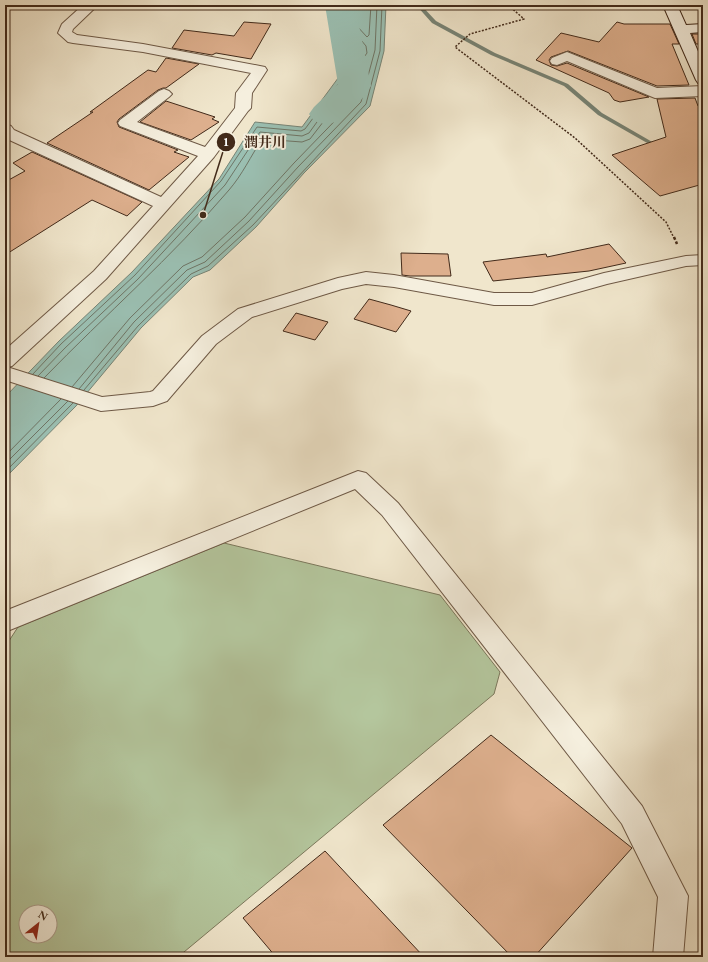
<svg xmlns="http://www.w3.org/2000/svg" width="708" height="962" font-family="'EB Garamond','Noto Serif JP',serif">
<rect width="100%" height="100%" fill="#f0e6cc"/>
<filter id="stains"><feTurbulence type="fractalNoise" baseFrequency=".005" numOctaves="4"/><feColorMatrix values="0 0 0 0 .2 0 0 0 0 .09 0 0 0 0 .02 0 0 0 .5 -.17"/></filter>
<radialGradient id="worn" r=".72"><stop offset=".6" stop-color="#630" stop-opacity="0"/><stop offset="1" stop-color="#630" stop-opacity=".3"/></radialGradient>
<path fill="#b4c69d" stroke="#7b785c" fill-rule="evenodd" d="M 224,543 L 440,595 L 500,672 L 494,694 L 178,957 L 5,957 L 5,647 L 18,627 ZM 26,912 L 50,912 L 50,936 L 26,936 Z"/>
<path fill="#9bc0b3" stroke="#778476" d="M 328,5 L 386,5 L 384,51 L 370,106 L 304,173 L 256,227 L 210,270 L 193,277 L 141,328 L 76,406 L 5,478 L 5,397 L 59,341 L 132,272 L 219,179 L 255,122 L 302,127 L 358,51 L 344,33 Z"/>
<g fill="none" stroke-linecap="round" stroke-linejoin="round">
<path stroke="#6e7566" stroke-width="1" d="M 345,5 L 356,25 L 367,37 L 369,35 L 371,5
M 33,374 L 61,344 L 135,275 L 221,181 L 257,127 L 301,131 L 305,129 L 362,52 L 362,49 L 347,31 L 332,5
M 38,376 L 65,348 L 138,279 L 225,185 L 260,132 L 302,136 L 309,133 L 367,53 L 366,46 L 351,28 L 338,5
M 44,378 C 105,315 172,257 229,190 C 242,175 251,156 262,139 L 302,142 L 310,139 L 357,78 L 360,78 L 356,99 L 294,163 L 245,217 L 202,257 L 183,266 L 130,318 L 72,387
M 79,389 L 134,322 L 187,270 L 205,262 L 249,221 L 298,167 L 361,102 L 375,50 L 377,5
M 84,390 L 138,326 L 191,274 L 208,266 L 253,225 L 366,104 L 380,51 L 382,5
M 5,456 L 61,399
M 5,464 L 68,401
M 5,472 L 73,403"/>
<path fill="#778476" fill-rule="evenodd" d="M 416,5 L 421,5 L 436,21 L 495,53 L 568,84 L 602,113 L 661,147 L 656,148 L 598,115 L 564,86 L 491,55 L 432,23 Z"/>
<path fill="#9bc0b3" fill-rule="evenodd" d="M 325,5 L 355,5 L 371,86 C 362,100 345,123 326,124 C 323,124 318,122 314,121 L 309,114 L 314,107 L 338,84 Z"/>
</g>
<path fill="#ddaf8d" stroke="#422a1a" d="M 244,22 L 271,24 L 251,59 L 216,53 L 212,55 L 172,48 L 184,30 L 234,36 Z
M 617,22 L 624,24 L 670,24 L 679,44 L 672,44 L 689,85 L 657,86 L 568,51 L 551,57 L 549,60 L 551,65 L 557,66 L 567,63 L 649,97 L 620,102 L 614,100 L 609,93 L 536,60 L 561,33 L 599,42 Z
M 692,34 L 703,34 L 703,44 L 696,44 Z
M 166,58 L 199,64 L 166,88 L 163,88 L 158,90 L 119,119 L 117,122 L 119,127 L 178,150 L 174,152 L 189,157 L 149,190 L 47,143 L 93,112 L 90,112 L 148,70 L 156,72 Z
M 695,98 L 698,106 L 703,106 L 703,184 L 660,196 L 612,155 L 666,137 L 657,99 Z
M 166,101 L 215,117 L 212,119 L 219,122 L 191,140 L 140,122 Z
M 32,152 L 142,202 L 127,216 L 92,200 L 5,255 L 5,182 L 25,171 L 13,163 Z
M 609,244 L 626,263 L 589,271 L 493,281 L 483,262 L 546,254 L 547,257 Z
M 401,253 L 448,254 L 451,276 L 410,276 L 402,275 Z
M 369,299 L 391,305 L 411,311 L 396,332 L 354,319 Z
M 296,313 L 328,322 L 315,340 L 283,331 Z
M 491,735 L 632,848 L 534,957 L 512,957 L 383,825 Z
M 325,851 L 424,957 L 276,957 L 243,918 Z"/>
<g fill="none" stroke-linecap="round" stroke-linejoin="round">
<defs>
<path id="minor" d="M 83,5 L 98,5 L 73,29 L 72,32 L 77,35 L 143,44 L 260,66 L 265,67 L 267,70 L 252,93 L 251,108 L 248,111 L 214,157 L 106,279 L 12,366 L 7,367 L 102,397 L 150,392 L 153,391 L 202,336 L 238,309 L 338,278 L 366,272 L 394,275 L 494,293 L 532,293 L 604,273 L 686,256 L 703,255 L 703,265 L 686,266 L 607,284 L 532,305 L 494,305 L 394,287 L 366,284 L 342,289 L 252,317 L 216,344 L 167,401 L 153,406 L 101,411 L 5,380 L 5,350 L 94,271 L 153,206 L 5,138 L 5,124 L 11,126 L 14,130 L 161,197 L 198,156 L 120,126 L 118,123 L 120,120 L 159,91 L 164,89 L 169,91 L 172,94 L 169,97 L 137,122 L 205,147 L 235,108 L 236,93 L 251,73 L 143,52 L 73,43 L 68,42 L 58,33 L 62,24 Z
M 567,52 L 657,88 L 703,86 L 703,96 L 655,98 L 650,96 L 567,61 L 557,65 L 552,64 L 550,61 L 552,58 Z
M 358,471 L 366,473 L 398,503 L 642,806 L 688,896 L 683,957 L 653,957 L 658,897 L 622,824 L 382,515 L 355,489 L 5,632 L 5,611 Z"/>
<path id="secondary" d="M 663,5 L 677,5 L 686,25 L 703,24 L 703,32 L 690,33 L 703,63 L 703,84 L 698,83 L 696,80 Z"/>
</defs>
<use href="#minor" stroke="#6e5946" stroke-width="2"/>
<use href="#secondary" stroke="#422a1a" stroke-width="2"/>
<path stroke="#422a1a" stroke-width="1.5" stroke-dasharray="2 1.5" stroke-linecap="butt" d="M 508,5 L 524,19 L 470,34 L 455,47 L 575,138 L 666,222 L 674,238"/>
<path stroke="#422a1a" stroke-width="2.5" stroke-dasharray="3 2" stroke-linecap="butt" d="M 674,237 L 677,244"/>
<use href="#minor" fill="#f5efde" fill-rule="evenodd"/>
<use href="#secondary" fill="#f5efde" fill-rule="evenodd"/>
</g>
<path fill="none" stroke="#422a1a" stroke-width="1.5" d="M203 215L226 142"/>
<g fill="#422a1a" stroke="#f5efde" stroke-width="1.5">
<circle cx="203" cy="215" r="4"/>
<circle cx="226" cy="142" r="10"/>
</g>
<g font-size="12" text-anchor="middle" font-weight="bold" fill="#fff">
<text x="226" y="146">1</text>
</g>
<g font-size="14" text-anchor="middle" font-weight="bold" fill="#422a1a" stroke="#f5efde" stroke-width="4" stroke-linejoin="round" paint-order="stroke">
<text x="265" y="147">潤井川</text>
</g>
<rect width="708" height="962" fill="none" stroke="#f0e6cc" stroke-width="20"/>
<rect x="6" y="6" width="696" height="950" fill="none" stroke="#422a1a" stroke-width="2"/>
<rect x="10" y="10" width="688" height="942" fill="none" stroke="#422a1a"/>
<g transform="translate(38 924) rotate(30)"><circle r="19" fill="#f5efde" stroke="#ada090"/>
<path d="M0-3L7 15L0 10L-7 15Z" fill="#8f2418"/>
<text y="-6" font-size="11" font-weight="bold" text-anchor="middle" fill="#422a1a">N</text>
</g>
<rect width="100%" height="100%" filter="url(#stains)"/>
<rect width="100%" height="100%" fill="url(#worn)"/>
</svg>
